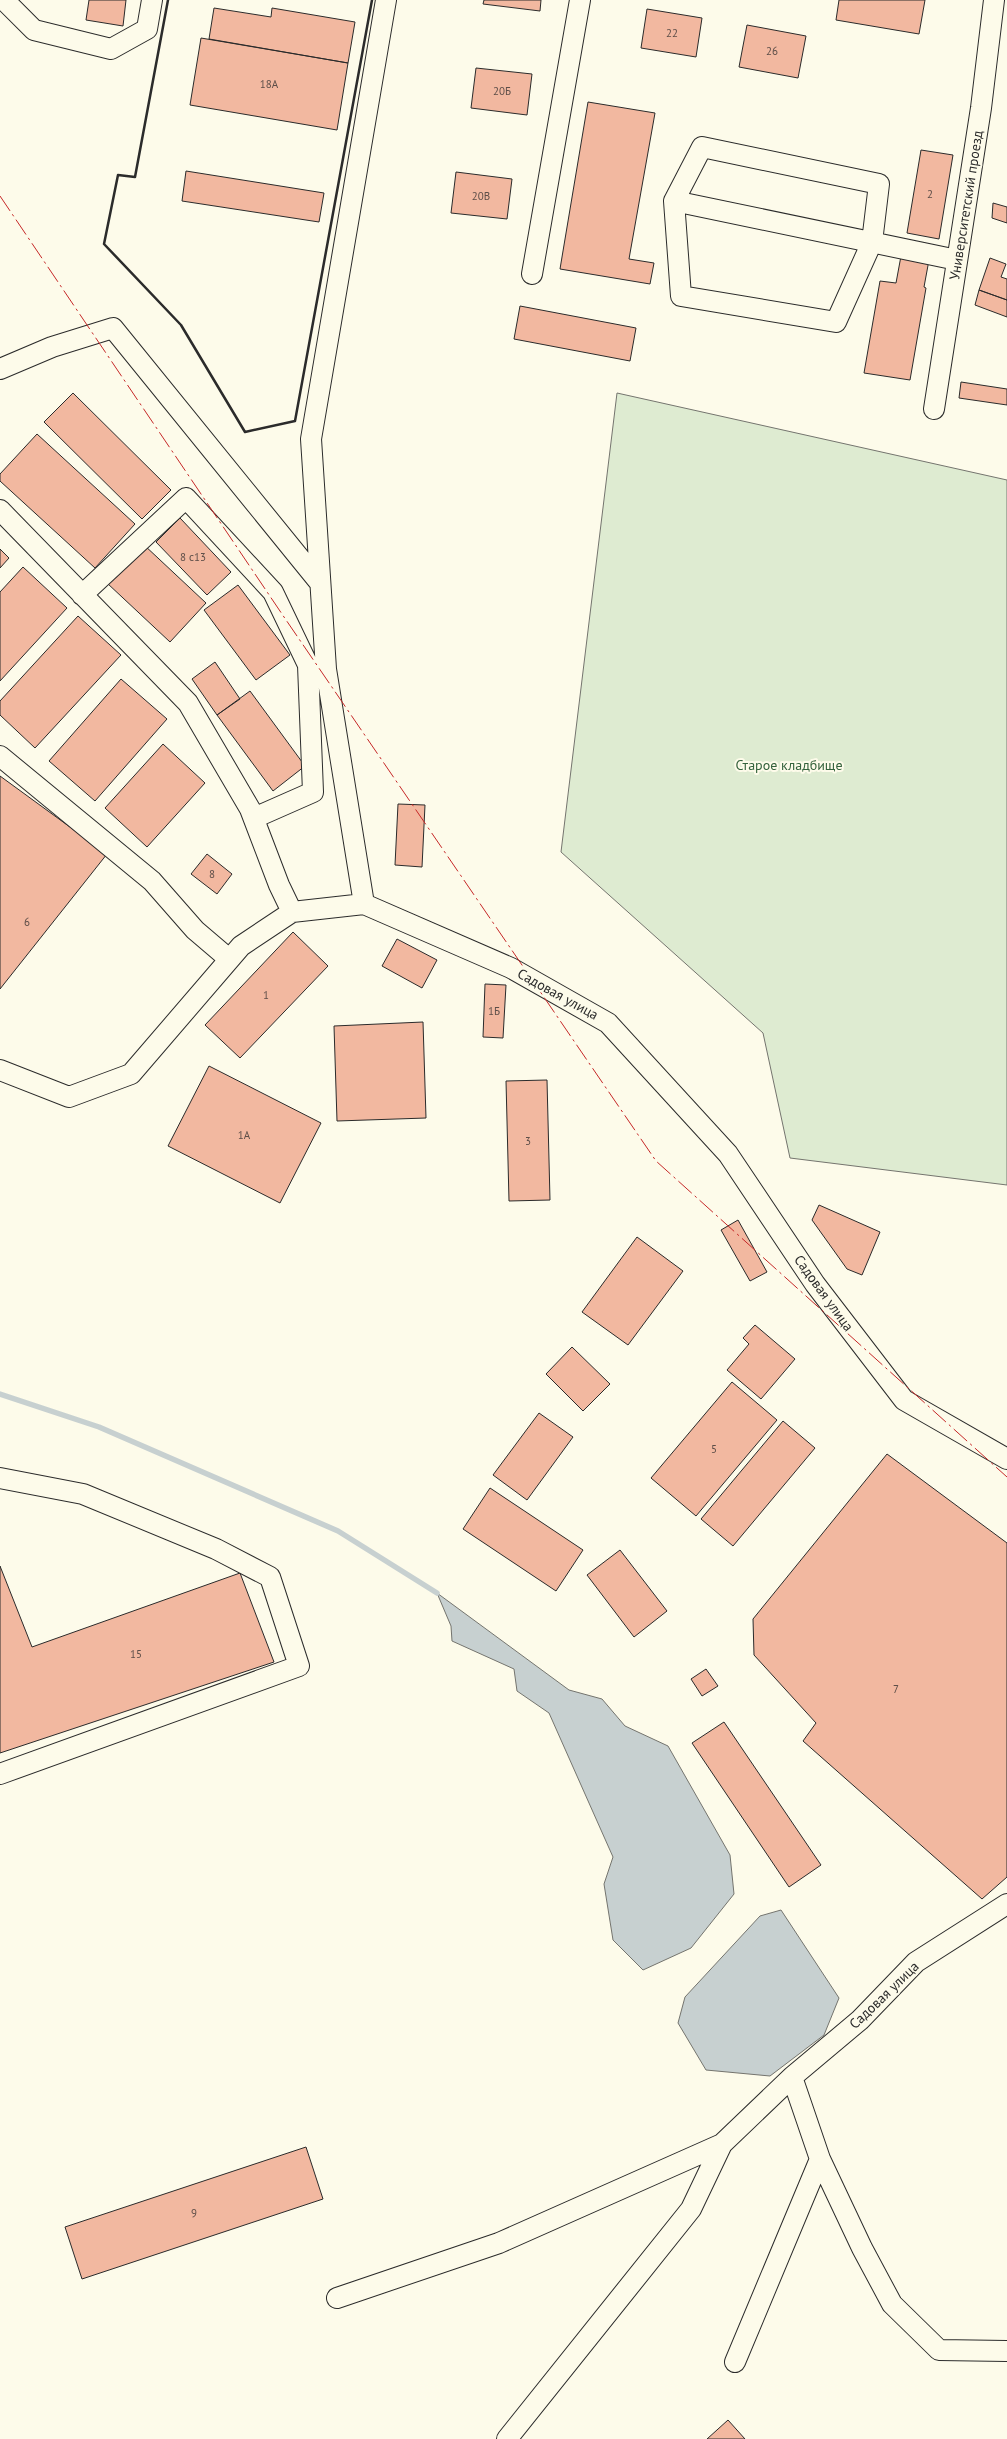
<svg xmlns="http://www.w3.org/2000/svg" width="1007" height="2439" font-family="'PT Sans',sans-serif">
<rect width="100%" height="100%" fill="#fdfbea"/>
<path fill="#deebd1" stroke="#74746e" d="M 617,393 L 1007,480 L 1007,1185 L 790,1158 L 763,1033 L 561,852 Z"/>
<path fill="#c7d0d0" stroke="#74746e" d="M 437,1593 L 569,1690 L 602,1699 L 625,1726 L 668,1746 L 730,1855 L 734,1894 L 691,1948 L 643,1970 L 613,1940 L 604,1884 L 613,1857 L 549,1713 L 517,1691 L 514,1669 L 452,1641 L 451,1626 Z
M 781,1910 L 839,1998 L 824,2035 L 770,2076 L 706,2070 L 678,2023 L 685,1997 L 760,1916 Z"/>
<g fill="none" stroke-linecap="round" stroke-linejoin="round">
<path stroke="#c7d0d0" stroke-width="5.5" d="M 0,1394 L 99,1427 L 338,1531 L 437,1593"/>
</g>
<path fill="#f2b8a0" stroke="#2b2b2b" d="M 89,0 L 126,0 L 123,26 L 86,20 Z
M 484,0 L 541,0 L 540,11 L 483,4 Z
M 839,0 L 925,0 L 919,34 L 836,20 Z
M 214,8 L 271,17 L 272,8 L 355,22 L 348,63 L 209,39 Z
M 647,9 L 702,18 L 696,57 L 641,48 Z
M 747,25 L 806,36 L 798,78 L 739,67 Z
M 201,38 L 348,63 L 337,130 L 190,105 Z
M 476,68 L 532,74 L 527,115 L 471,108 Z
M 588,102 L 655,113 L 629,259 L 654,263 L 650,284 L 560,269 Z
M 921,150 L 953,155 L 939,239 L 907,233 Z
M 186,171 L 324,193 L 319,222 L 182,201 Z
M 456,172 L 512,179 L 507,219 L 451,213 Z
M 993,203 L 1007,207 L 1007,223 L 992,218 Z
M 901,256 L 929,260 L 924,287 L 926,288 L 910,380 L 864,373 L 880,281 L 896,283 Z
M 990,258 L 1006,264 L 1001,277 L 1007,279 L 1007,300 L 979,290 Z
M 979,290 L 1007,300 L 1007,317 L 975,305 Z
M 520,306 L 636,328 L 630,361 L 514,339 Z
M 961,382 L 1007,389 L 1007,405 L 959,398 Z
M 73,393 L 171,490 L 142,519 L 44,422 Z
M 37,434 L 135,524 L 95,568 L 0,481 L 0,474 Z
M 180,518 L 231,572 L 207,595 L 156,542 Z
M 143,544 L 206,603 L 170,642 L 107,583 Z
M 0,549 L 9,558 L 0,568 Z
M 23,567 L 67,608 L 0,681 L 0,592 Z
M 238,585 L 290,655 L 256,680 L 204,610 Z
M 78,616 L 121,655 L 35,748 L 0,715 L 0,701 Z
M 215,662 L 240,699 L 217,715 L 192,679 Z
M 121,679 L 167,719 L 95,801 L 49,761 Z
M 250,691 L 305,766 L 273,791 L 217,715 Z
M 163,744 L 205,783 L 147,847 L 105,808 Z
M 0,776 L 107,854 L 0,989 Z
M 398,804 L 425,805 L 422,867 L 395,865 Z
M 207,854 L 232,874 L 217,894 L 191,874 Z
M 293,932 L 328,966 L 240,1058 L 205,1025 Z
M 397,939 L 437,960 L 422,988 L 382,966 Z
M 485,984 L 506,985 L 503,1038 L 483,1037 Z
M 423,1022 L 426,1118 L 337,1121 L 334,1026 Z
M 209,1066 L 321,1123 L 280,1203 L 168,1146 Z
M 547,1080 L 550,1200 L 509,1201 L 506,1081 Z
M 819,1205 L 880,1232 L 862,1275 L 847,1269 L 812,1220 Z
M 738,1220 L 767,1272 L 750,1281 L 721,1230 Z
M 637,1237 L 683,1271 L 628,1345 L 582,1312 Z
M 755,1325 L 795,1359 L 761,1399 L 727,1370 L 749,1344 L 743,1338 Z
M 572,1347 L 610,1384 L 583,1411 L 546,1374 Z
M 732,1382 L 777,1420 L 696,1516 L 651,1478 Z
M 539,1413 L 573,1437 L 527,1500 L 493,1475 Z
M 783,1421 L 815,1448 L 733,1546 L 701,1519 Z
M 887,1454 L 1007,1543 L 1007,1877 L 982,1899 L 803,1741 L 816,1723 L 754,1655 L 753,1619 Z
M 490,1488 L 583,1550 L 556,1591 L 463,1529 Z
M 620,1550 L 667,1611 L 634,1637 L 587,1575 Z
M 0,1566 L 32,1647 L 240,1573 L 274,1662 L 0,1753 Z
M 706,1669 L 718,1686 L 702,1696 L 691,1679 Z
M 724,1722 L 821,1865 L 789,1887 L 692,1743 Z
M 306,2147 L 323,2199 L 82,2279 L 65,2227 Z
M 728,2420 L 745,2439 L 707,2439 Z"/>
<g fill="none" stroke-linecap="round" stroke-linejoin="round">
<defs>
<path id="minor" d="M 4,0 L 34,30 L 111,49 L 147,29 L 152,0
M 702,147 L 879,184 L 872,242 L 836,322 L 681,296 L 674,201 Z
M 674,201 L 957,260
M 532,274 L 580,0
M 0,369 L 52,347 L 113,328 L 320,583
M 934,409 L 981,108 L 994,0
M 0,510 L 188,703 L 250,809 L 279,885 L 292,912
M 82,595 L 186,498 L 273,592 L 308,665 L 313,792 L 254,818
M 0,756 L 152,881 L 195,930 L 229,959
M 364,904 L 326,669 L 311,439 L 386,0
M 0,1070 L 69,1097 L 131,1074 L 241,946 L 292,912 L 364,904 L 511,968 L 608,1023 L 728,1154 L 815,1284 L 904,1400 L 1007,1459
M 0,1478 L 83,1494 L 216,1549 L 270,1577 L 299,1666 L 0,1774
M 792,2077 L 860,2020 L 916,1962 L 1007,1904
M 337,2298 L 499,2243 L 722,2144
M 735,2362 L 820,2159
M 507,2439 L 691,2209 L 722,2144 L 792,2077 L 820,2159 L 862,2248 L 892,2304 L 939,2350 L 1007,2351"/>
</defs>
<use href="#minor" stroke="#2b2b2b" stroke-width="22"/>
<use href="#minor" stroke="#fdfbea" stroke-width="20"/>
<path stroke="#2b2b2b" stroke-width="2.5" d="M 168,0 L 135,177 L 118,175 L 104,244 L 181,325 L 245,432 L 295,421 L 372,0"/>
<path stroke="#c62828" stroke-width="1" stroke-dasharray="18 4 2.5 4" stroke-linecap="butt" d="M 0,196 L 284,617 L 656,1161 L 1007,1477"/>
</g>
<g text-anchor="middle" stroke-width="4" stroke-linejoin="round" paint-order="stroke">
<g font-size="11" fill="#5d4e48">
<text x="672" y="37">22</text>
<text x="772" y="55">26</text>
<text x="269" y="88">18А</text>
<text x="502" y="95">20Б</text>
<text x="930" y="198">2</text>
<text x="481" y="200">20В</text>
<text x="193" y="561">8 с13</text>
<text x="212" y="878">8</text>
<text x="27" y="926">6</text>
<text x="266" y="999">1</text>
<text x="494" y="1015">1Б</text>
<text x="244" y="1139">1А</text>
<text x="528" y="1145">3</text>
<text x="714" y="1453">5</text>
<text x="136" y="1658">15</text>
<text x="896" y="1693">7</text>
<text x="194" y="2217">9</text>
</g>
<g font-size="14" fill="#2b2b2b" stroke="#fdfbea">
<text transform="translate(966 205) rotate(-81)" y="5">Университетский проезд</text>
<text transform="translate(558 994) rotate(29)" y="5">Садовая улица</text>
<text transform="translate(824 1293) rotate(54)" y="5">Садовая улица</text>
<text transform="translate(884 1995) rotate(-44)" y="5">Садовая улица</text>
</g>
<g font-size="14" fill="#34623c" stroke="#fdfbea">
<text x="789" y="770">Старое кладбище</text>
</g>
</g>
</svg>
